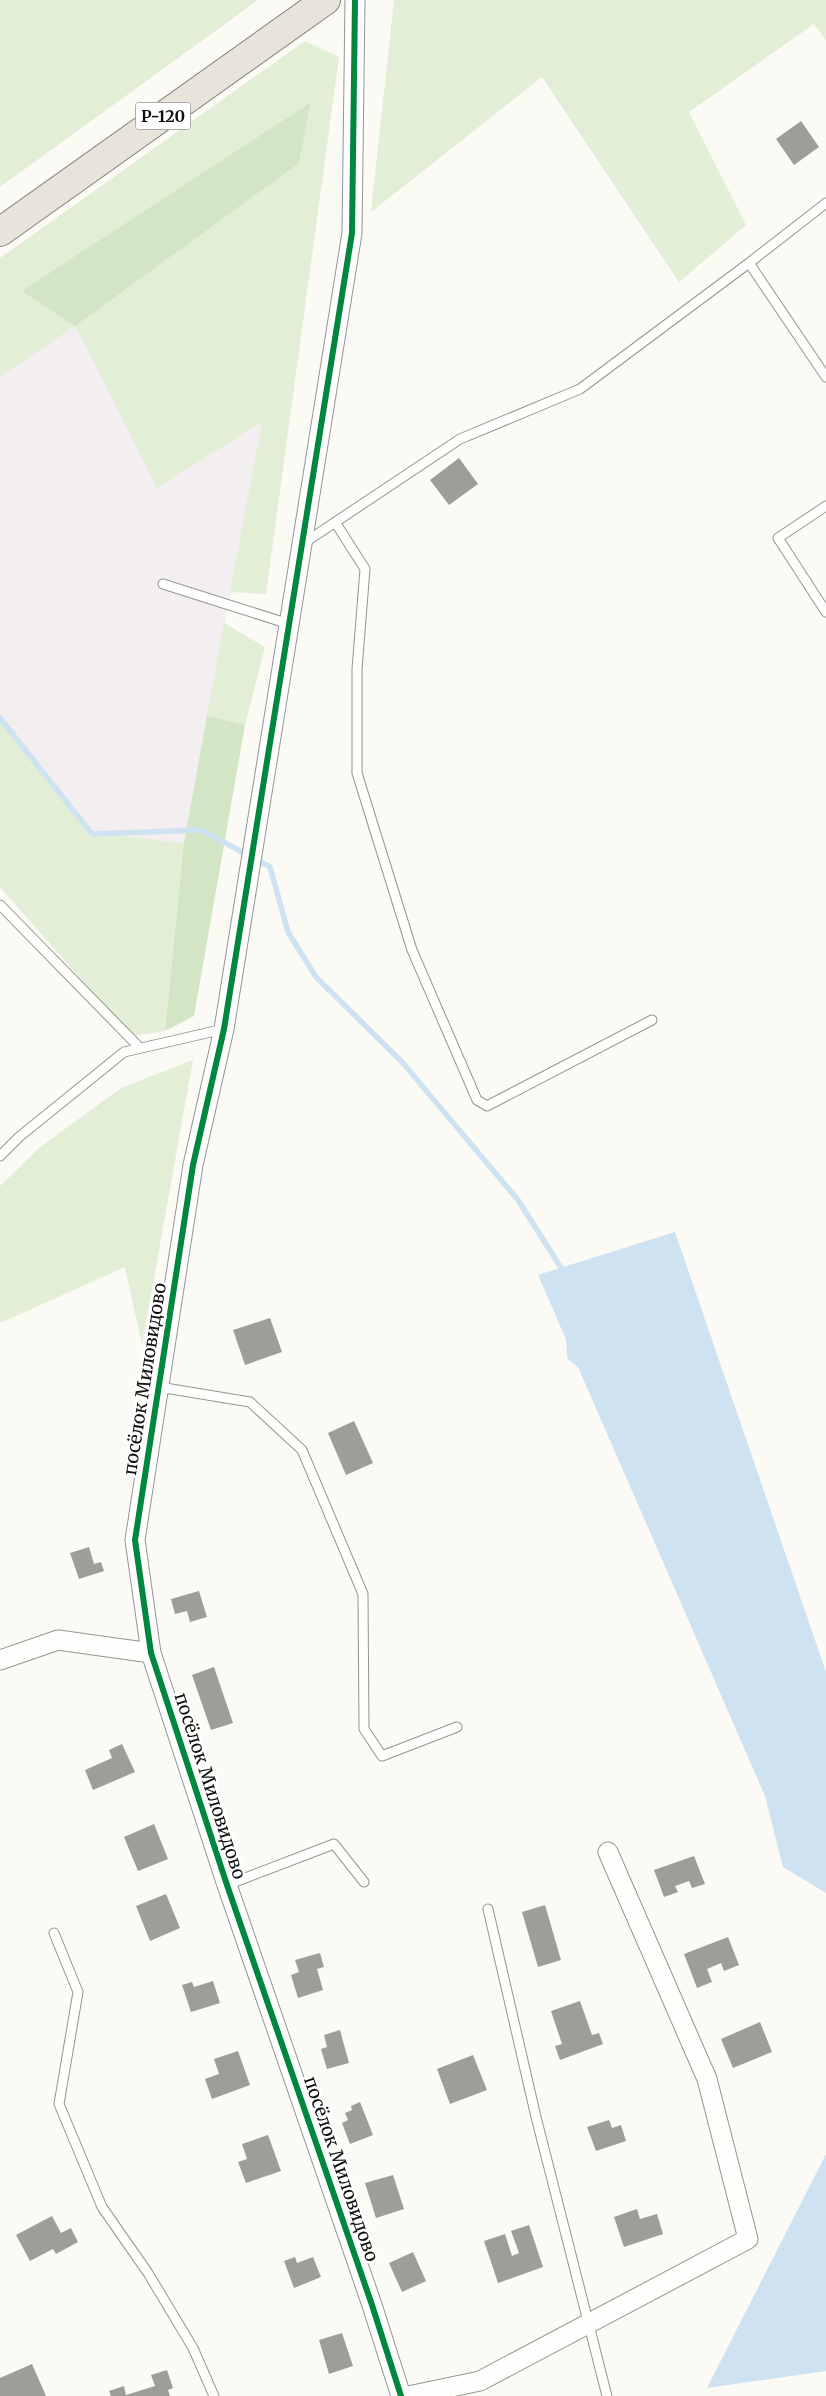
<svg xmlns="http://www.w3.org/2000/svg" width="826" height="2396" font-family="Merriweather,serif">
<rect width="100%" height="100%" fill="#fbfaf4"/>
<path fill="#f3eef0" d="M 75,326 L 157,488 L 262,422 L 184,843 L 90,832 L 0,720 L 0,377 Z"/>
<path fill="#e2eed6" d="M 0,0 L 258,0 L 0,187 Z
M 394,0 L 826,0 L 826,40 L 814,24 L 689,112 L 746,225 L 679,282 L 542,77 L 371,212 Z
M 305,41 L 339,57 L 266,594 L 230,592 L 262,422 L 157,488 L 75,326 L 0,377 L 0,258 Z
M 224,623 L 265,647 L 245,725 L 207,716 Z
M 0,720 L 90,832 L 184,843 L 165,1031 L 131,1036 L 0,887 Z
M 193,1060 L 142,1345 L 125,1267 L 0,1323 L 0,1186 L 39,1148 L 121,1088 Z"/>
<path fill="#d2e5c5" d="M 310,103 L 299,163 L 75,326 L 22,291 Z
M 207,716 L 245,725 L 194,1016 L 165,1031 L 184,843 Z"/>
<path fill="#cee2f1" d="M 675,1232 L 826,1672 L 826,1893 L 783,1867 L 765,1796 L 538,1275 Z
M 826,2154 L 826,2371 L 707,2388 Z"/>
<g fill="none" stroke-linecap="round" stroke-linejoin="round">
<path stroke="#cee2f1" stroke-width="5.5" d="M 0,718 L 92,834 L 201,830 L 270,867 L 288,932 L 316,977 L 403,1063 L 518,1200 L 565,1274
M 569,1341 L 570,1357 L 581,1366"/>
</g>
<path fill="#9f9d99" d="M 801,121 L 819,147 L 794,165 L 776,139 Z
M 459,458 L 478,484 L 449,505 L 430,480 Z
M 270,1318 L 282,1352 L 245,1365 L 233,1330 Z
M 354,1421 L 373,1463 L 346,1475 L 328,1433 Z
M 89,1547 L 94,1564 L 101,1562 L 104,1571 L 79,1579 L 70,1553 Z
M 199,1591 L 207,1617 L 190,1622 L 187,1611 L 175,1614 L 171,1599 Z
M 214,1667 L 233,1723 L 211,1730 L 192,1675 Z
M 122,1744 L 135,1772 L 93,1790 L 85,1770 L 112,1758 L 109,1750 Z
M 154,1824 L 168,1859 L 138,1871 L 124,1837 Z
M 694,1856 L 705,1884 L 692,1888 L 689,1881 L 675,1886 L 678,1892 L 664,1897 L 654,1870 Z
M 166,1894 L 180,1928 L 150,1941 L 136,1906 Z
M 545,1905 L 561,1960 L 538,1967 L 522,1912 Z
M 728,1937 L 739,1965 L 724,1971 L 721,1963 L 707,1969 L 712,1982 L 697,1988 L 684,1954 Z
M 320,1953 L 324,1967 L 317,1969 L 323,1990 L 298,1998 L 291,1975 L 299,1972 L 295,1960 Z
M 213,1981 L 220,2003 L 191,2012 L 182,1985 L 192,1982 L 194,1987 Z
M 580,2001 L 592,2035 L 599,2033 L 603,2044 L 560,2060 L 555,2046 L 562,2044 L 551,2011 Z
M 760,2022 L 772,2052 L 733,2068 L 721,2039 Z
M 340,2030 L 349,2063 L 327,2069 L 321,2049 L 327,2047 L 324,2035 Z
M 238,2051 L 250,2085 L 212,2099 L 205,2079 L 219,2074 L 214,2059 Z
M 473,2055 L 487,2090 L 450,2104 L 437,2069 Z
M 360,2102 L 373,2135 L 350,2144 L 342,2123 L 348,2120 L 345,2113 L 352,2110 L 351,2106 Z
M 609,2120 L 612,2128 L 621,2125 L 626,2141 L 596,2151 L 587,2127 Z
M 268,2135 L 281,2171 L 246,2183 L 238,2162 L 247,2159 L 242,2144 Z
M 393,2175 L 404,2209 L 376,2218 L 365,2183 Z
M 637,2209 L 640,2219 L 657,2214 L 663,2234 L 624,2247 L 614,2217 Z
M 52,2216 L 61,2233 L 71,2228 L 78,2242 L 56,2254 L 53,2249 L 30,2261 L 16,2235 Z
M 529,2225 L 543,2267 L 498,2283 L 484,2241 L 505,2234 L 512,2256 L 519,2253 L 511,2231 Z
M 413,2252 L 426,2281 L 402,2292 L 389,2263 Z
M 295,2257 L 297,2263 L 313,2257 L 321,2277 L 294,2288 L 284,2261 Z
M 342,2333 L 353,2366 L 329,2374 L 319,2340 Z
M 32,2364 L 46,2396 L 0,2396 L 0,2378 Z
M 167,2370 L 173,2388 L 168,2390 L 170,2396 L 111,2396 L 109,2391 L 124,2386 L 126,2395 L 155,2386 L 151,2375 Z"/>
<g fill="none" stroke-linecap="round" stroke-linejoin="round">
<defs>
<path id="service" d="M 749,263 L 826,377
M 826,506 L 778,538 L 826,612
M 335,522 L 365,569 L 357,669 L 357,773 L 412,950 L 477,1100 L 487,1106 L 652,1020
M 304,543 L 460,439 L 580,389 L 749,263 L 826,203
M 163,584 L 289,624
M 0,905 L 140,1048
M 0,1156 L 19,1137 L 124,1052 L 224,1029
M 159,1387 L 250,1402 L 302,1450 L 363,1594 L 364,1729 L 382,1756 L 457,1727
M 227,1885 L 334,1844 L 364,1882
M 488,1909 L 536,2117 L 607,2396
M 54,1933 L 78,1992 L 59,2104 L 102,2207 L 148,2273 L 193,2348 L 214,2396"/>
<path id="minor" d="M 355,0 L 352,233 L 224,1029 L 193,1165 L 135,1540 L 151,1653 L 227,1885 L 372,2305 L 401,2396
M 0,1660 L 58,1640 L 151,1653
M 408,2396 L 480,2381 L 748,2239 L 707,2079 L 608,1852"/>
<path id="trunk" d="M 0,232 L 326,0"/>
</defs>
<use href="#service" stroke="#959592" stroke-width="11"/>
<use href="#minor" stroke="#959592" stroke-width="21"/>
<use href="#trunk" stroke="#83827f" stroke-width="30"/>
<use href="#service" stroke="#fefefd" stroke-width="9"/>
<use href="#minor" stroke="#fefefd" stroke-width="19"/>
<use href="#trunk" stroke="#e8e4da" stroke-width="28"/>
<defs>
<path id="cycleway" d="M 355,0 L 352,233 L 224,1029 L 193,1165 L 135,1540 L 151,1653 L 227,1885 L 372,2305 L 401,2396"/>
</defs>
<use href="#cycleway" stroke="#fff" stroke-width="9"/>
<use href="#cycleway" stroke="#00873e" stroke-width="6"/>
</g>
<g text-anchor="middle" stroke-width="5" stroke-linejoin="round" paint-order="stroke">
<rect fill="#fff" stroke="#575757" stroke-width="1" x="135.5" y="102.5" width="55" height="27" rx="4"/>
<g font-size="16" font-weight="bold" fill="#0f0f0f">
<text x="163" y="122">Р-120</text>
</g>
<g font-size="18" fill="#0f0f0f" stroke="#fff">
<text transform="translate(145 1379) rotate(-81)" y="6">посёлок Миловидово</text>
<text transform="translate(210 1786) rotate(72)" y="6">посёлок Миловидово</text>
<text transform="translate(341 2169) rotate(71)" y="6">посёлок Миловидово</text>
</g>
</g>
</svg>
